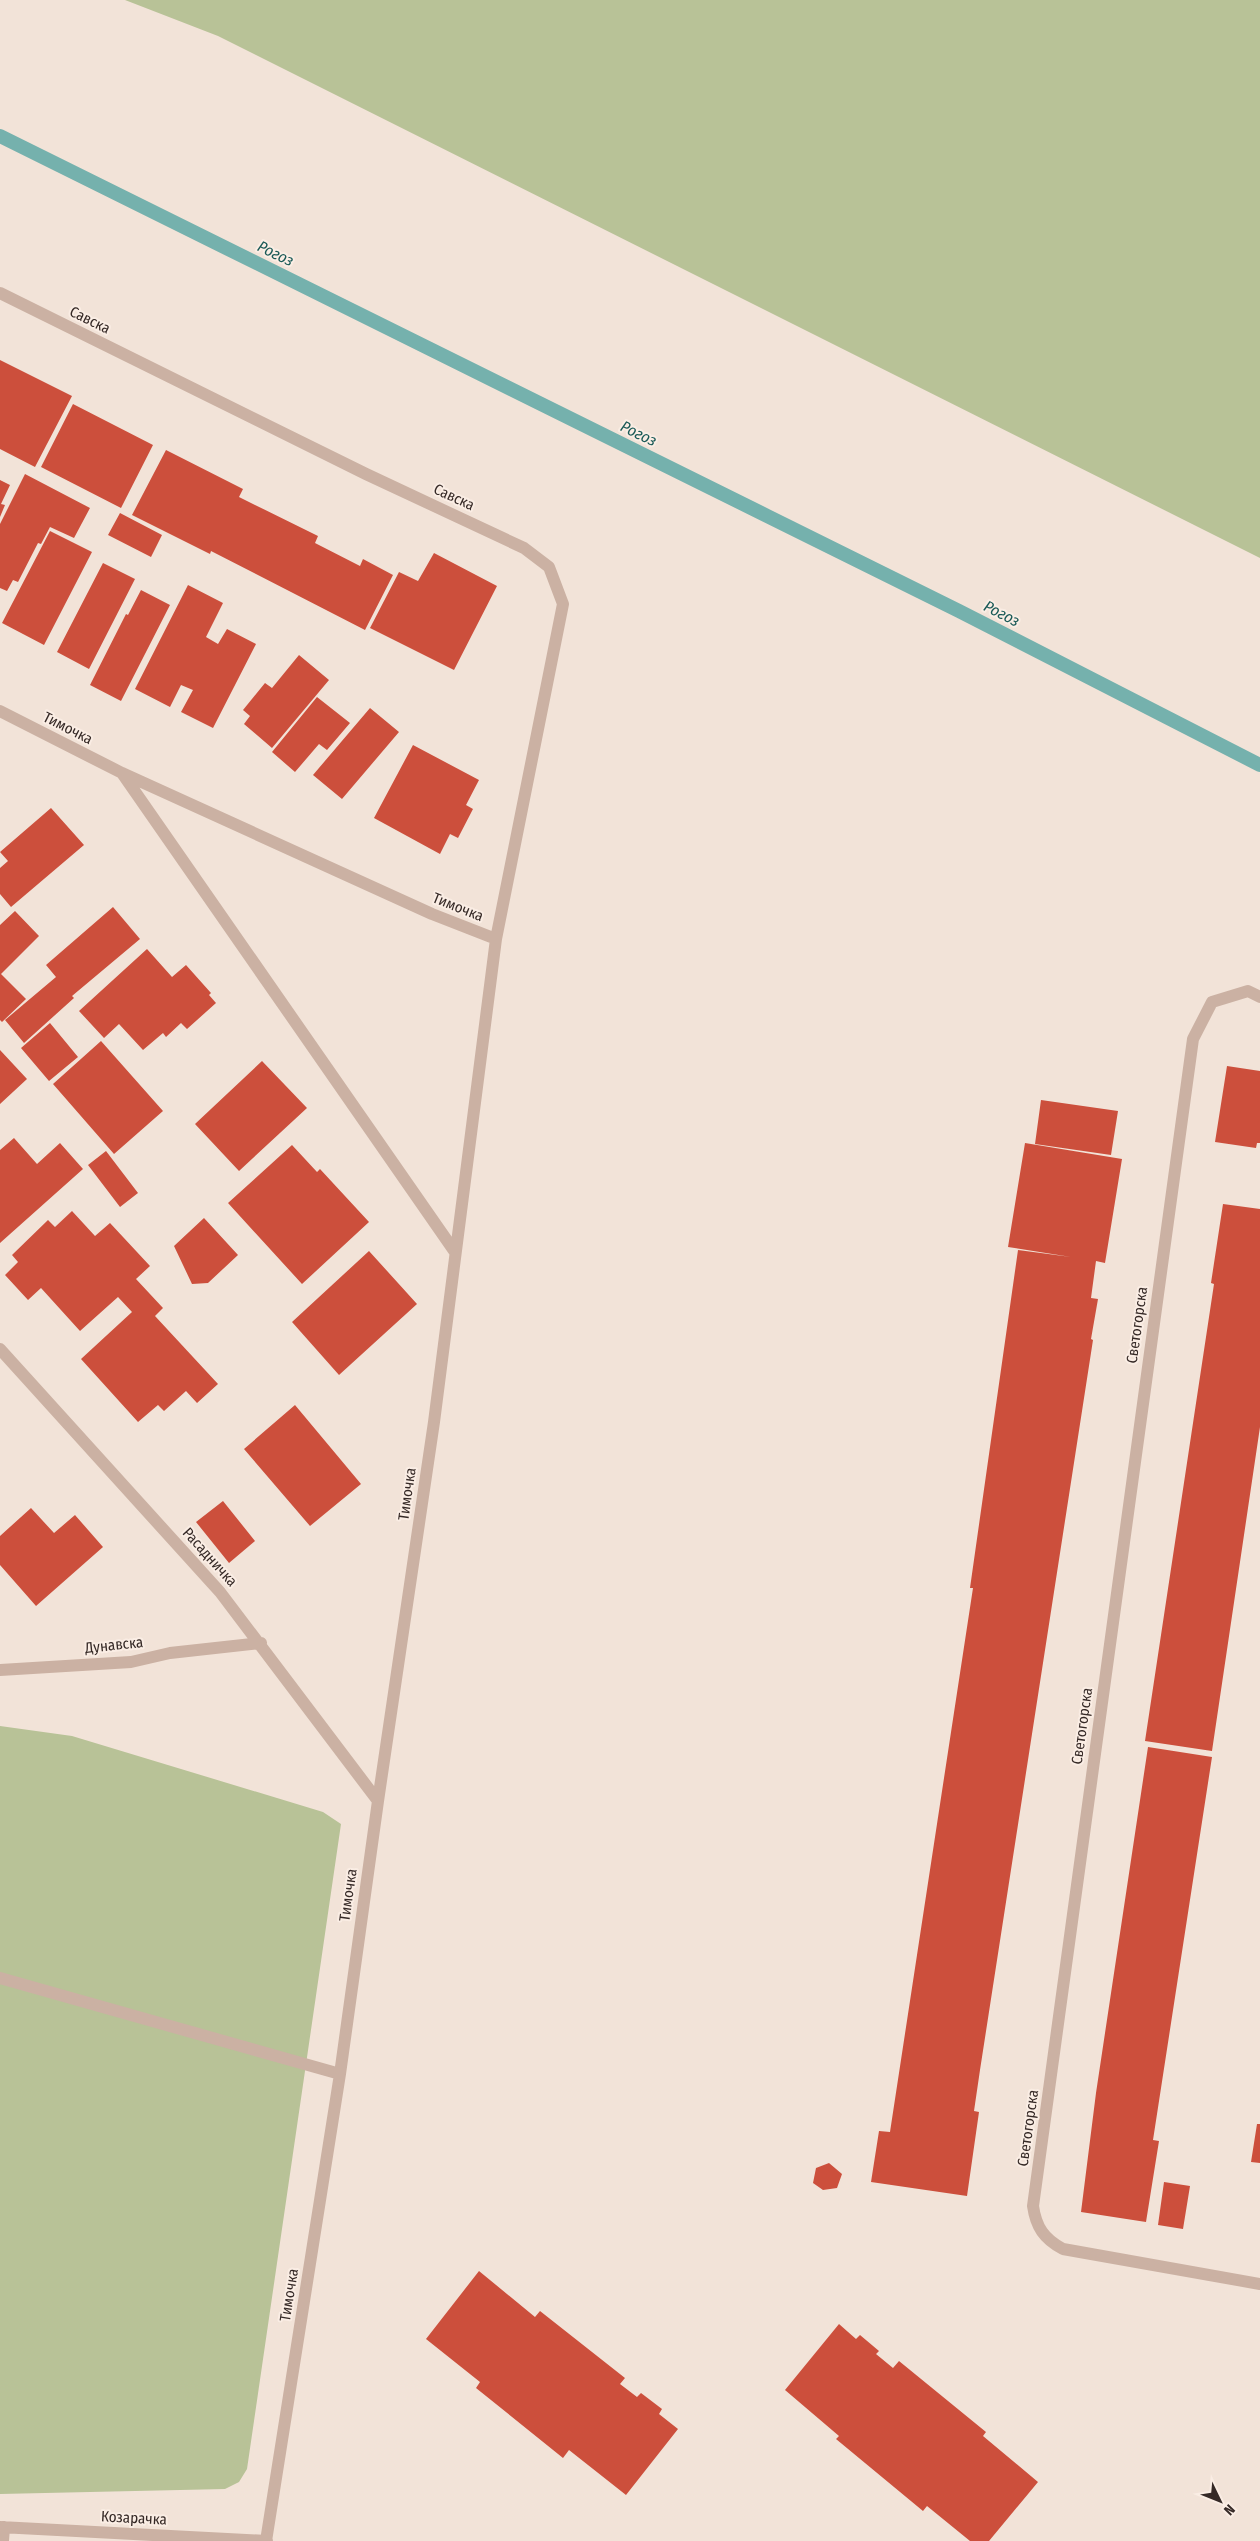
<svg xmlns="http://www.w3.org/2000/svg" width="1260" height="2541" font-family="'Fira Sans Condensed',sans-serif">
<rect width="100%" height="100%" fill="#f2e3d8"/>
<path fill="#b8c297" d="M 125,0 L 1260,0 L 1260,558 L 218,36 Z
M 0,1726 L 72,1736 L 323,1812 L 341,1824 L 247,2469 L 239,2482 L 225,2489 L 0,2494 Z"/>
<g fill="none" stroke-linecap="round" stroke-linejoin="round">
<path stroke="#75b1ad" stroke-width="14" d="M 0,136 L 959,611 L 1260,765"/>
</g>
<path fill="#cc4f3c" d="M 0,360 L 72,396 L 35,467 L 0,449 Z
M 73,404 L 153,445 L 121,508 L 41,467 Z
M 166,450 L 243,489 L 239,497 L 318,536 L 315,543 L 360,566 L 363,559 L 393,575 L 365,630 L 211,551 L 210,554 L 132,515 Z
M 25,474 L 90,508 L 74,538 L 50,527 L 41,544 L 38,543 L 18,582 L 13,580 L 7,591 L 0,588 L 0,524 Z
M 0,480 L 10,485 L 1,504 L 5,505 L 0,517 Z
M 120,513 L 162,535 L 151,557 L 108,535 Z
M 50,531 L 92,552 L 44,645 L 2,623 Z
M 434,553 L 497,586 L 454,670 L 370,628 L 399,572 L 418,581 Z
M 103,563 L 135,579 L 89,669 L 57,652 Z
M 188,585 L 223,603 L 206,637 L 218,644 L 227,629 L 256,644 L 213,728 L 181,712 L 193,690 L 181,685 L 170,707 L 135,689 Z
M 141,590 L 170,605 L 121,701 L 90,685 L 126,614 L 128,615 Z
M 299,655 L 329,680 L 272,748 L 244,724 L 250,716 L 243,710 L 265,683 L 272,688 Z
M 317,697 L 350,723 L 327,750 L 319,744 L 295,772 L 272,752 Z
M 370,708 L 399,732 L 342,799 L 313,775 Z
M 413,745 L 479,780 L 466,805 L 473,809 L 458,838 L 450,834 L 440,854 L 374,818 Z
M 51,808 L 84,845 L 11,907 L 0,894 L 0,868 L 8,861 L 0,852 Z
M 113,907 L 140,939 L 72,996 L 74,998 L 24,1043 L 5,1020 L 56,977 L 46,965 Z
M 15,911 L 39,936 L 1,974 L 26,999 L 2,1022 L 0,1020 L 0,925 Z
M 147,949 L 172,977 L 186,965 L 211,993 L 209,995 L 216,1003 L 187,1029 L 181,1023 L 166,1037 L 163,1033 L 143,1050 L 119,1024 L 104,1038 L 79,1011 Z
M 50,1023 L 78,1057 L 49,1081 L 21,1048 Z
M 101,1041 L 163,1111 L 114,1154 L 53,1084 Z
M 0,1050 L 27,1079 L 0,1104 Z
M 262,1061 L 307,1108 L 239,1171 L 195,1124 Z
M 1227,1066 L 1260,1071 L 1260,1143 L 1257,1143 L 1256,1148 L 1215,1142 Z
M 1041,1100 L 1118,1111 L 1111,1155 L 1035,1144 Z
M 14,1138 L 37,1164 L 60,1143 L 83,1169 L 0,1243 L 0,1150 Z
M 1025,1143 L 1122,1159 L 1105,1263 L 1096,1261 L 1091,1298 L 1098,1299 L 1091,1339 L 1093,1340 L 980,2070 L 974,2111 L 979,2112 L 967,2196 L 871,2182 L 879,2131 L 890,2132 L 973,1588 L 970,1588 L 1018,1250 L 1071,1257 L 1008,1247 Z
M 292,1145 L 317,1172 L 320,1169 L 369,1222 L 302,1284 L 228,1203 Z
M 106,1151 L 138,1193 L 120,1207 L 88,1165 Z
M 1223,1204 L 1260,1209 L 1260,1427 L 1212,1751 L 1145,1741 L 1214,1284 L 1211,1283 Z
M 72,1211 L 95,1236 L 110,1223 L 150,1266 L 136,1279 L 163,1308 L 155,1316 L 218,1384 L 197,1403 L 186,1391 L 164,1411 L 158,1405 L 138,1422 L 81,1359 L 132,1312 L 118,1297 L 80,1331 L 41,1288 L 28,1300 L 5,1275 L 18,1262 L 12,1255 L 48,1220 L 55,1227 Z
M 204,1218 L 238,1255 L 208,1283 L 192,1284 L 174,1246 Z
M 369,1251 L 417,1304 L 339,1375 L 292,1322 Z
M 295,1405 L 361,1484 L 310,1526 L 244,1449 Z
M 223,1501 L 255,1541 L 229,1563 L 196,1522 Z
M 31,1508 L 54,1533 L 75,1515 L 103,1547 L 36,1606 L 0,1565 L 0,1536 Z
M 1148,1747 L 1212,1757 L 1153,2140 L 1159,2141 L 1146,2222 L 1081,2212 L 1096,2093 Z
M 1257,2124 L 1260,2124 L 1260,2163 L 1251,2162 Z
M 829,2163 L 842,2174 L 837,2188 L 823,2190 L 813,2183 L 816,2168 Z
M 1164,2182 L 1190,2186 L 1183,2229 L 1158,2225 Z
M 479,2271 L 535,2317 L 540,2311 L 625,2378 L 620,2384 L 637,2397 L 641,2393 L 662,2409 L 659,2414 L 678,2429 L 626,2495 L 569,2450 L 563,2458 L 476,2388 L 480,2382 L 426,2339 Z
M 839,2324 L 856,2339 L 860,2335 L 879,2351 L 876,2354 L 893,2368 L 899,2361 L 986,2432 L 983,2436 L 1038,2482 L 989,2541 L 970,2541 L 927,2506 L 923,2511 L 836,2439 L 839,2436 L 785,2390 Z"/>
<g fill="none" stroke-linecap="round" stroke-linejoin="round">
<path stroke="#cbb1a3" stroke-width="12" d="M 0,293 L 366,474 L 524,548 L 549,567 L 563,604 L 496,939 L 434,1422 L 378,1801 L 340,2074 L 266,2541
M 0,711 L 122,773 L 432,914 L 496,939
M 122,773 L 455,1252
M 1260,997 L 1248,991 L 1212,1002 L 1193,1039 L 1033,2206 C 1036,2227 1044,2239 1063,2249 L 1260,2284
M 0,1349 L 220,1592 L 378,1801
M 0,1670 L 131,1662 L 170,1653 L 261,1643
M 0,1978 L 340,2074
M 0,2527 L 267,2541
M 3,2541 L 4,2527"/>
</g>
<g text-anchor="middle" stroke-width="4" stroke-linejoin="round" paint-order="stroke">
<g font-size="15" fill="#352926" stroke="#faede4">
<text transform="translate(90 320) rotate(26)" y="5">Савска</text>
<text transform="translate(454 497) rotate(25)" y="5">Савска</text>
<text transform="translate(68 728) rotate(27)" y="5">Тимочка</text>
<text transform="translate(458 907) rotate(22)" y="5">Тимочка</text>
<text transform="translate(1137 1325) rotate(-82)" y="5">Светогорска</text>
<text transform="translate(407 1494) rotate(-82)" y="5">Тимочка</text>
<text transform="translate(210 1557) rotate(48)" y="5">Расадничка</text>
<text transform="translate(114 1645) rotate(-6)" y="5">Дунавска</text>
<text transform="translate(1082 1726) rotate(-82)" y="5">Светогорска</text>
<text transform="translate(348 1895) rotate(-82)" y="5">Тимочка</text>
<text transform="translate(1028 2128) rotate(-82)" y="5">Светогорска</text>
<text transform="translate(289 2295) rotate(-81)" y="5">Тимочка</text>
<text transform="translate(134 2518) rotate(3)" y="5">Козарачка</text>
</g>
<g font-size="16" font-style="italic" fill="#195956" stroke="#faede4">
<text transform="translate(276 253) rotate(26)" y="6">Рогоз</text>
<text transform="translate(639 433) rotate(26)" y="6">Рогоз</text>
<text transform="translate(1002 613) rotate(27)" y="6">Рогоз</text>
</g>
</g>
<g transform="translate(1220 2501) rotate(133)" stroke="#faede4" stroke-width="4" paint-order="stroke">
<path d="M0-4L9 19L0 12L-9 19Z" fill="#352926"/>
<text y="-8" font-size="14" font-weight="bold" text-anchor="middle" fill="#352926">N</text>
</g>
</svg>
